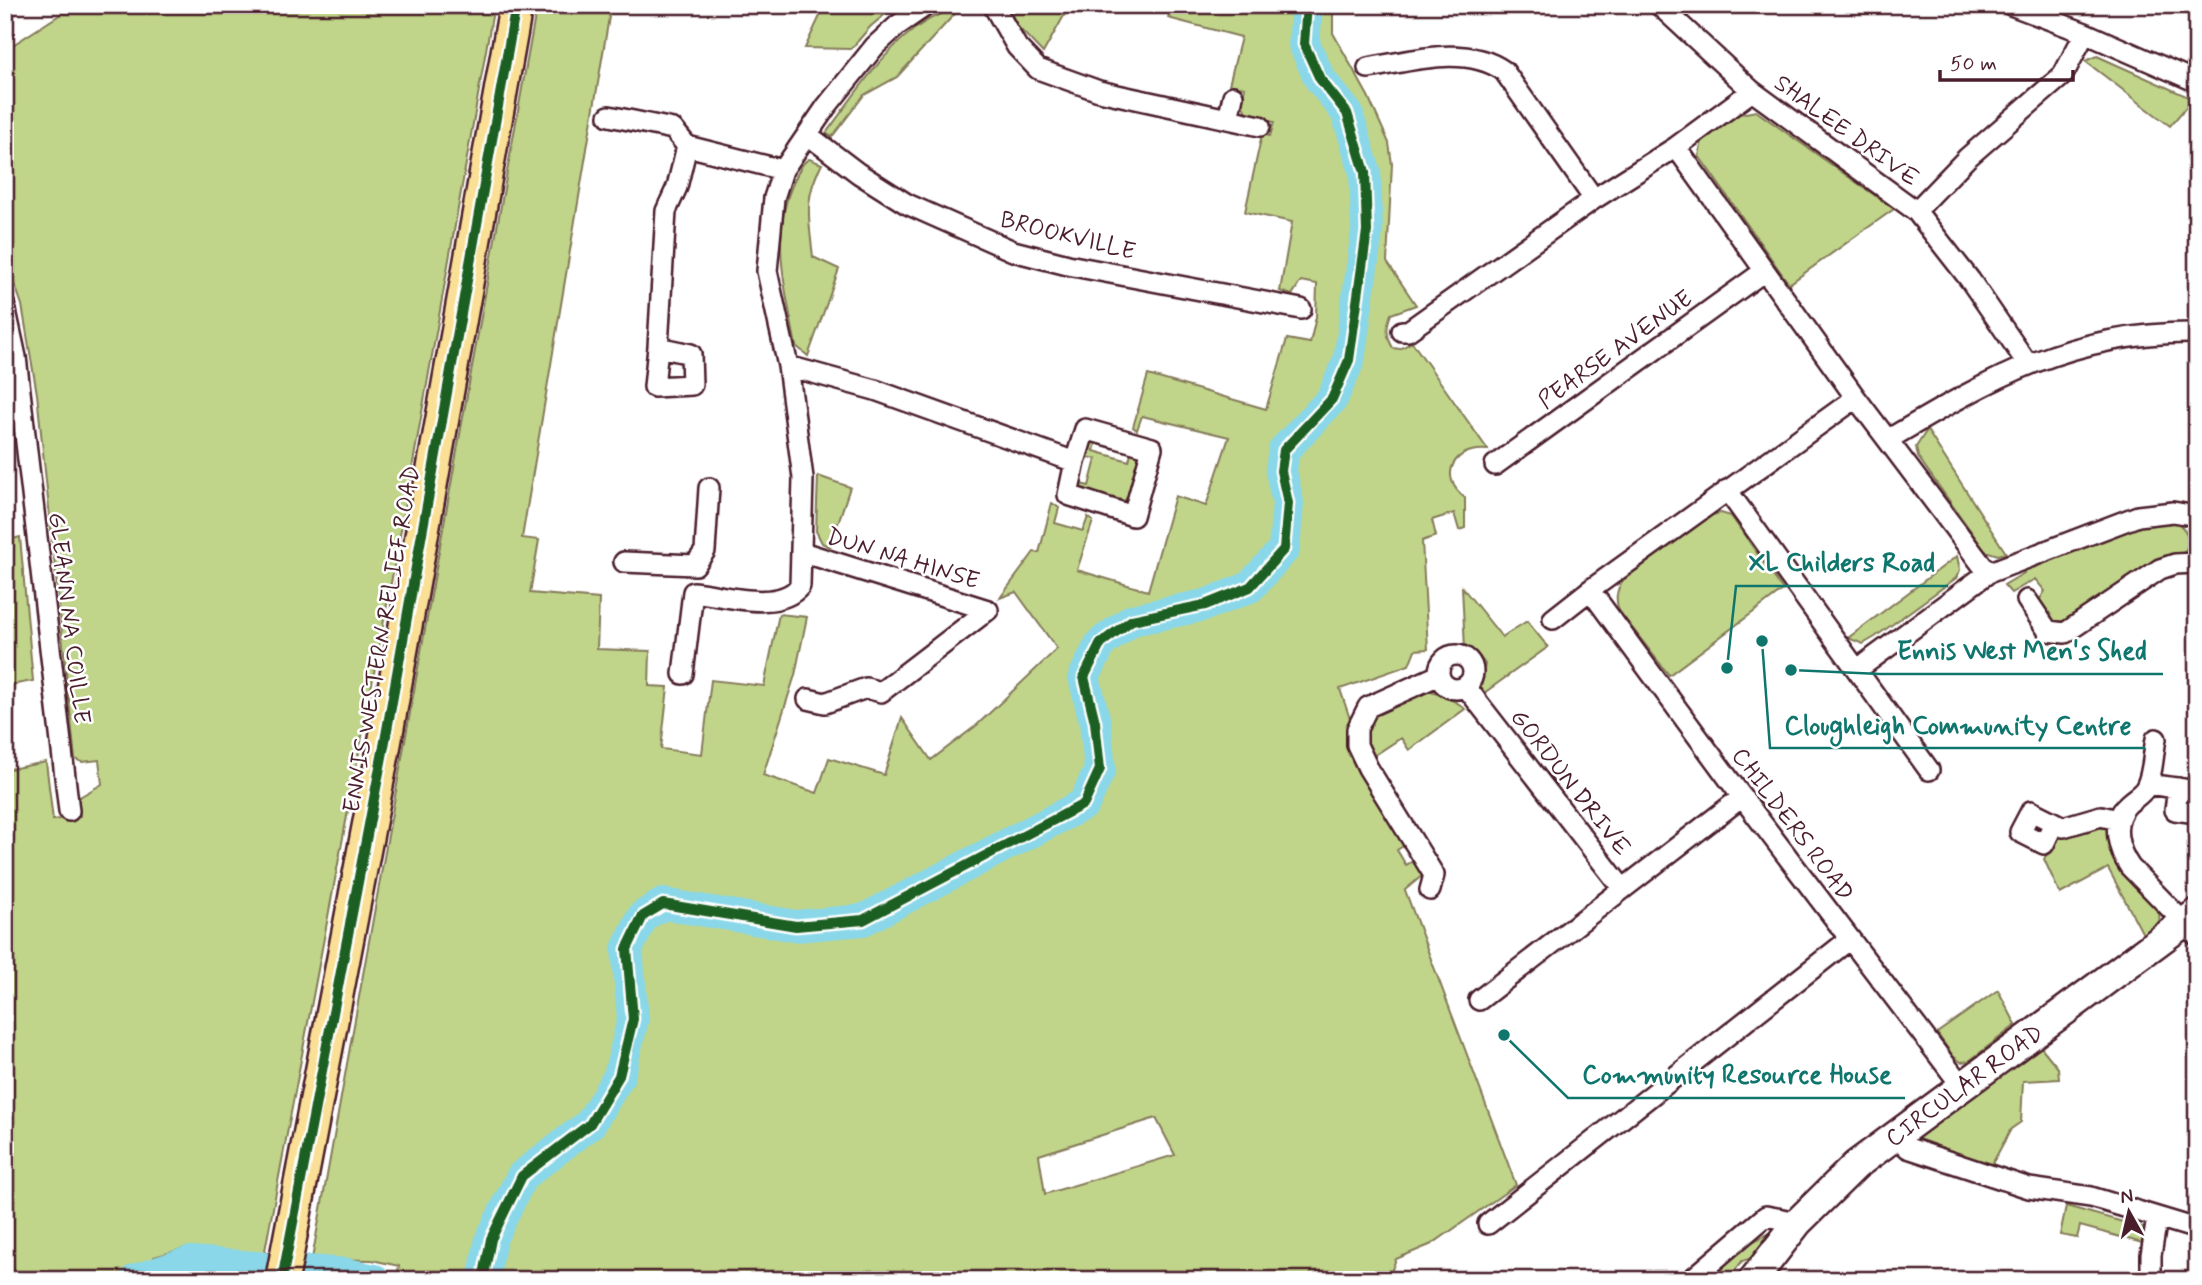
<svg xmlns="http://www.w3.org/2000/svg" width="2202" height="1285" font-family="Mynerve,sans-serif">
<rect width="100%" height="100%" fill="#fff"/>
<filter id="ink" filterUnits="userSpaceOnUse"><feTurbulence type="fractalNoise" baseFrequency=".0143" numOctaves="2"/><feDisplacementMap in="SourceGraphic" scale="14" xChannelSelector="R" yChannelSelector="G"/><feConvolveMatrix kernelMatrix="1 2 1 2 8 2 1 2 1" color-interpolation-filters="sRGB"/></filter>
<g filter="url(#ink)">
<path fill="#c0d58a" stroke="#857a5a" stroke-width="2" fill-rule="evenodd" d="M 75,5 L 494,5 L 404,514 L 264,1256 L 185,1248 L 154,1257 L 147,1280 L 5,1280 L 5,770 L 46,762 L 53,820 L 80,816 L 78,798 L 102,784 L 99,760 L 82,762 L 75,759 L 37,394 L 22,305 L 5,256 L 5,50 Z
M 537,5 L 611,5 L 522,538 L 539,540 L 530,593 L 599,599 L 597,649 L 650,651 L 649,686 L 668,687 L 661,749 L 702,754 L 711,680 L 764,686 L 779,614 L 807,617 L 795,675 L 763,775 L 817,793 L 829,758 L 884,775 L 902,718 L 931,760 L 977,725 L 1057,649 L 1016,592 L 1000,598 L 1034,552 L 1039,553 L 1052,503 L 1059,508 L 1055,523 L 1083,531 L 1088,517 L 1093,521 L 1077,570 L 1148,591 L 1175,496 L 1206,506 L 1229,437 L 1142,416 L 1137,430 L 1133,427 L 1148,375 L 1266,409 L 1287,339 L 1310,343 L 1316,317 L 1317,284 L 1301,281 L 1292,295 L 1280,291 L 1292,222 L 1245,212 L 1262,134 L 1270,136 L 1274,122 L 1247,116 L 1242,102 L 1245,87 L 1229,85 L 1241,37 L 1168,18 L 1171,5 L 1333,5 L 1333,33 L 1368,96 L 1389,143 L 1392,164 L 1387,262 L 1416,305 L 1391,314 C 1386,327 1386,336 1393,348 L 1400,349 L 1412,342 L 1488,450 C 1454,446 1437,476 1465,498 L 1465,528 L 1459,530 L 1454,513 L 1432,520 L 1436,536 L 1422,541 L 1428,649 L 1415,650 L 1409,665 L 1340,689 L 1350,719 L 1347,745 L 1408,843 L 1397,850 L 1406,865 L 1417,859 L 1423,875 L 1405,890 L 1516,1185 L 1432,1244 L 1396,1259 L 1388,1280 L 396,1280 L 399,1266 L 372,1260 L 312,1259 ZM 1156,1118 L 1175,1155 L 1045,1194 L 1039,1155 Z
M 825,5 L 896,5 L 870,27 L 851,49 L 805,48 Z
M 1007,5 L 1070,5 L 1043,53 L 1018,27 Z
M 961,7 L 897,77 L 864,95 L 832,137 L 826,133 C 855,95 884,47 925,22 C 935,15 949,12 961,7 Z
M 2097,56 L 2193,99 L 2170,126 L 2085,61 Z
M 1756,111 L 1894,209 L 1789,284 L 1699,156 L 1702,140 L 1740,114 Z
M 809,159 L 822,164 C 803,198 809,220 813,257 L 839,269 L 808,356 L 796,346 C 786,292 769,234 794,181 C 798,173 801,163 809,159 Z
M 1927,430 L 2006,553 L 1998,555 L 1985,551 L 1918,457 L 1916,447 Z
M 1097,439 L 1094,451 L 1129,461 L 1132,448 L 1141,452 L 1126,501 L 1078,489 L 1076,483 L 1089,486 L 1096,459 L 1083,456 L 1090,440 Z
M 818,476 L 850,487 L 830,547 L 822,543 L 816,531 Z
M 1721,513 L 1731,516 L 1783,590 L 1669,675 L 1619,611 C 1615,599 1616,591 1623,580 L 1712,515 Z
M 2171,520 C 2185,525 2195,541 2183,553 C 2175,562 2158,560 2148,566 C 2116,582 2089,622 2053,624 L 2038,602 L 2045,591 L 2035,579 L 2011,593 L 2004,585 L 2024,573 L 2023,568 L 2136,527 Z
M 20,537 L 33,681 L 5,686 L 5,541 Z
M 1957,556 L 1960,570 L 1956,578 L 1875,637 L 1863,644 L 1848,638 Z
M 1462,587 L 1502,637 L 1527,621 L 1548,647 L 1484,693 L 1481,687 L 1485,664 L 1476,652 L 1465,649 Z
M 1430,690 C 1441,698 1457,699 1465,709 L 1409,750 L 1401,738 L 1369,759 L 1364,731 L 1376,711 Z
M 2096,825 L 2107,829 L 2130,880 L 2159,912 L 2160,926 L 2145,938 L 2108,868 L 2060,894 L 2044,859 L 2056,838 Z
M 1998,990 L 2016,1025 L 1969,1061 L 1961,1062 L 1953,1056 L 1937,1033 Z
M 2041,1047 L 2058,1068 L 2059,1079 L 2023,1081 L 2021,1122 L 2011,1129 L 1991,1166 L 1919,1139 L 1920,1132 Z
M 2066,1206 L 2148,1229 L 2146,1244 L 2080,1226 L 2077,1238 L 2060,1235 Z
M 1774,1231 L 1752,1258 L 1742,1261 L 1728,1280 L 1703,1280 L 1752,1242 Z"/>
<g fill="none" stroke-linecap="round" stroke-linejoin="round">
<path stroke="#89d7e8" stroke-width="32" d="M 136,1280 L 190,1262 L 348,1274 L 375,1280
M 483,1280 L 491,1239 L 522,1176 L 590,1124 L 619,1076 L 633,1019 L 627,949 L 643,916 L 663,904 L 796,926 L 863,920 L 1084,804 L 1100,769 L 1095,722 L 1084,677 L 1101,643 L 1132,620 L 1205,605 L 1250,587 L 1284,549 L 1288,503 L 1281,471 L 1284,450 L 1332,399 L 1349,360 L 1367,231 L 1365,172 L 1347,113 L 1320,79 L 1304,44 L 1307,5"/>
<defs>
<path id="street" d="M 993,5 L 1017,47 L 1038,69 L 1099,91 L 1260,126
M 1659,5 L 1752,91 L 1916,211 L 1967,158 L 2063,75 L 2085,33
M 2011,5 L 2085,33 L 2197,82
M 1368,68 C 1411,61 1466,44 1504,71 L 1594,199
M 609,116 L 673,129 L 687,146
M 1228,119 L 1233,96
M 808,135 L 858,173 L 907,204 L 1013,251 L 1068,265 L 1301,309
M 1676,147 L 1856,398 L 1590,590 L 1742,797 L 1961,1085
M 1916,211 L 1970,280 L 2027,363
M 5,306 L 16,357 L 69,811
M 1402,331 L 1408,331 L 1594,199 L 1676,147 L 1752,91
M 658,347 L 654,387 L 692,385 L 691,354 L 658,347 L 666,211 L 677,187 L 687,146 L 783,170
M 788,366 L 875,390 L 1075,462 L 1068,495 L 1133,516 L 1152,448 L 1085,429 L 1075,462
M 1856,398 L 1988,573
M 1889,439 C 1992,378 2072,331 2197,333
M 1495,465 L 1763,272
M 1727,490 L 1929,770
M 802,552 L 988,610 L 881,692 L 866,688 L 825,703 L 808,699
M 624,562 L 695,565 L 705,551 L 709,488
M 2027,600 L 2048,631 L 2065,633 L 2160,569 L 2175,564 L 2195,563
M 1553,619 L 1590,590
M1439 672a17 17 0 1 1 34 0a17 17 0 1 1-34 0Z
M 1858,669 L 1988,573 L 2138,516 L 2173,512 L 2197,516
M 683,674 L 693,592 C 725,595 778,613 800,586 L 803,478 L 788,366 L 767,271 L 774,198 L 783,170 L 826,107 L 875,46 L 898,25 L 927,5
M 1466,687 L 1623,889
M 2156,739 C 2153,754 2153,774 2146,787 C 2142,795 2132,799 2126,806 C 2111,824 2118,850 2130,867 L 2197,936
M 2148,784 L 2197,791
M 2178,788 L 2175,810 L 2197,813
M 2054,823 L 2044,844 L 2020,832 L 2031,811 L 2063,827 L 2101,816 L 2118,820
M 1430,890 L 1434,875 L 1368,768 L 1357,745 L 1357,729 L 1368,707 L 1439,675
M 1479,1000 L 1742,797
M 1895,1134 L 1908,1148 L 2029,1188 L 2091,1197 L 2197,1229
M 1488,1224 L 1850,939
M 1691,1280 L 1766,1216 L 1798,1222
M 2151,1280 L 2151,1255 L 2157,1218"/>
<g id="secondary">
<path id="s1" d="M 1753,1280 L 1798,1222 L 1856,1165 L 2197,913"/>
</g>
<path id="primary" d="M 282,1280 L 385,741 L 516,5"/>
</defs>
<use href="#street" stroke="#4a1f2b" stroke-width="24"/>
<use href="#secondary" stroke="#4a1f2b" stroke-width="33"/>
<use href="#primary" stroke="#4a1f2b" stroke-width="37"/>
<use href="#street" stroke="#fff" stroke-width="19"/>
<use href="#secondary" stroke="#fff" stroke-width="28"/>
<use href="#primary" stroke="#fadf96" stroke-width="32"/>
<defs>
<path id="cycleway" d="M 282,1280 L 385,741 L 516,5
M 483,1280 L 491,1239 L 522,1176 L 590,1124 L 619,1076 L 633,1019 L 627,949 L 643,916 L 663,904 L 796,926 L 863,920 L 1084,804 L 1100,769 L 1095,722 L 1084,677 L 1101,643 L 1132,620 L 1205,605 L 1250,587 L 1284,549 L 1288,503 L 1281,471 L 1284,450 L 1332,399 L 1349,360 L 1367,231 L 1365,172 L 1347,113 L 1320,79 L 1304,44 L 1307,5"/>
</defs>
<use href="#cycleway" stroke="#fff" stroke-width="15"/>
<use href="#cycleway" stroke="#1b5e20" stroke-width="10"/>
</g>
</g>
<g text-anchor="middle" stroke-width="5" stroke-linejoin="round" paint-order="stroke">
<g font-size="24" fill="#4a1f2b" stroke="#fff">
<text transform="translate(1847 130) rotate(36)" y="8">SHALEE DRIVE</text>
<text transform="translate(1068 235) rotate(14)" y="8">BROOKVILLE</text>
<text transform="translate(1615 349) rotate(-36)" y="8">PEARSE AVENUE</text>
<text transform="translate(903 558) rotate(17)" y="8">DUN NA HINSE</text>
<text transform="translate(70 618) rotate(83)" y="8">GLEANN NA COILLE</text>
<text transform="translate(381 639) rotate(-80)" y="8">ENNIS WESTERN RELIEF ROAD</text>
<text transform="translate(1571 782) rotate(52)" y="8">GORDUN DRIVE</text>
<text transform="translate(1793 824) rotate(53)" y="8">CHILDERS ROAD</text>
<text dy="8" stroke="none"><textPath href="#s1" startOffset="289">CIRCULAR ROAD</textPath></text>
</g>
</g>
<path fill="none" stroke="#0f766e" stroke-width="2.5" d="M1727 668L1736 586H1948M1791 670L1880 674H2163M1762 641L1770 748H2145M1504 1035L1568 1098H1905"/>
<g fill="#0f766e" stroke="#fff" stroke-width="2.5">
<circle cx="1727" cy="668" r="7"/>
<circle cx="1791" cy="670" r="7"/>
<circle cx="1762" cy="641" r="7"/>
<circle cx="1504" cy="1035" r="7"/>
</g>
<g font-size="26" text-anchor="middle" font-weight="bold" fill="#0f766e" stroke="#fff" stroke-width="5" stroke-linejoin="round" paint-order="stroke">
<text x="1842" y="571">XL Childers Road</text>
<text x="2022" y="659">Ennis West Men's Shed</text>
<text x="1958" y="734">Cloughleigh Community Centre</text>
<text x="1737" y="1083">Community Resource House</text>
</g>
<rect width="2202" height="1285" fill="none" stroke="#fff" stroke-width="28"/>
<rect x="14" y="14" width="2174" height="1257" fill="none" stroke="#4a1f2b" stroke-width="2.5" filter="url(#ink)"/>
<g transform="translate(2129 1212) rotate(352)" stroke="#ffffff" stroke-width="5" paint-order="stroke">
<path d="M0-5L12 26L0 18L-12 26Z" fill="#4a1f2b"/>
<text y="-10" font-size="19" font-weight="bold" text-anchor="middle" fill="#4a1f2b">N</text>
</g>
<path d="M1940 70v10h133v-10" fill="none" stroke="#4a1f2b" stroke-width="3.5"/>
<text x="1950" y="70" font-size="21" fill="#4a1f2b" stroke="#ffffff" stroke-width="5" paint-order="stroke">50 m</text>
</svg>
